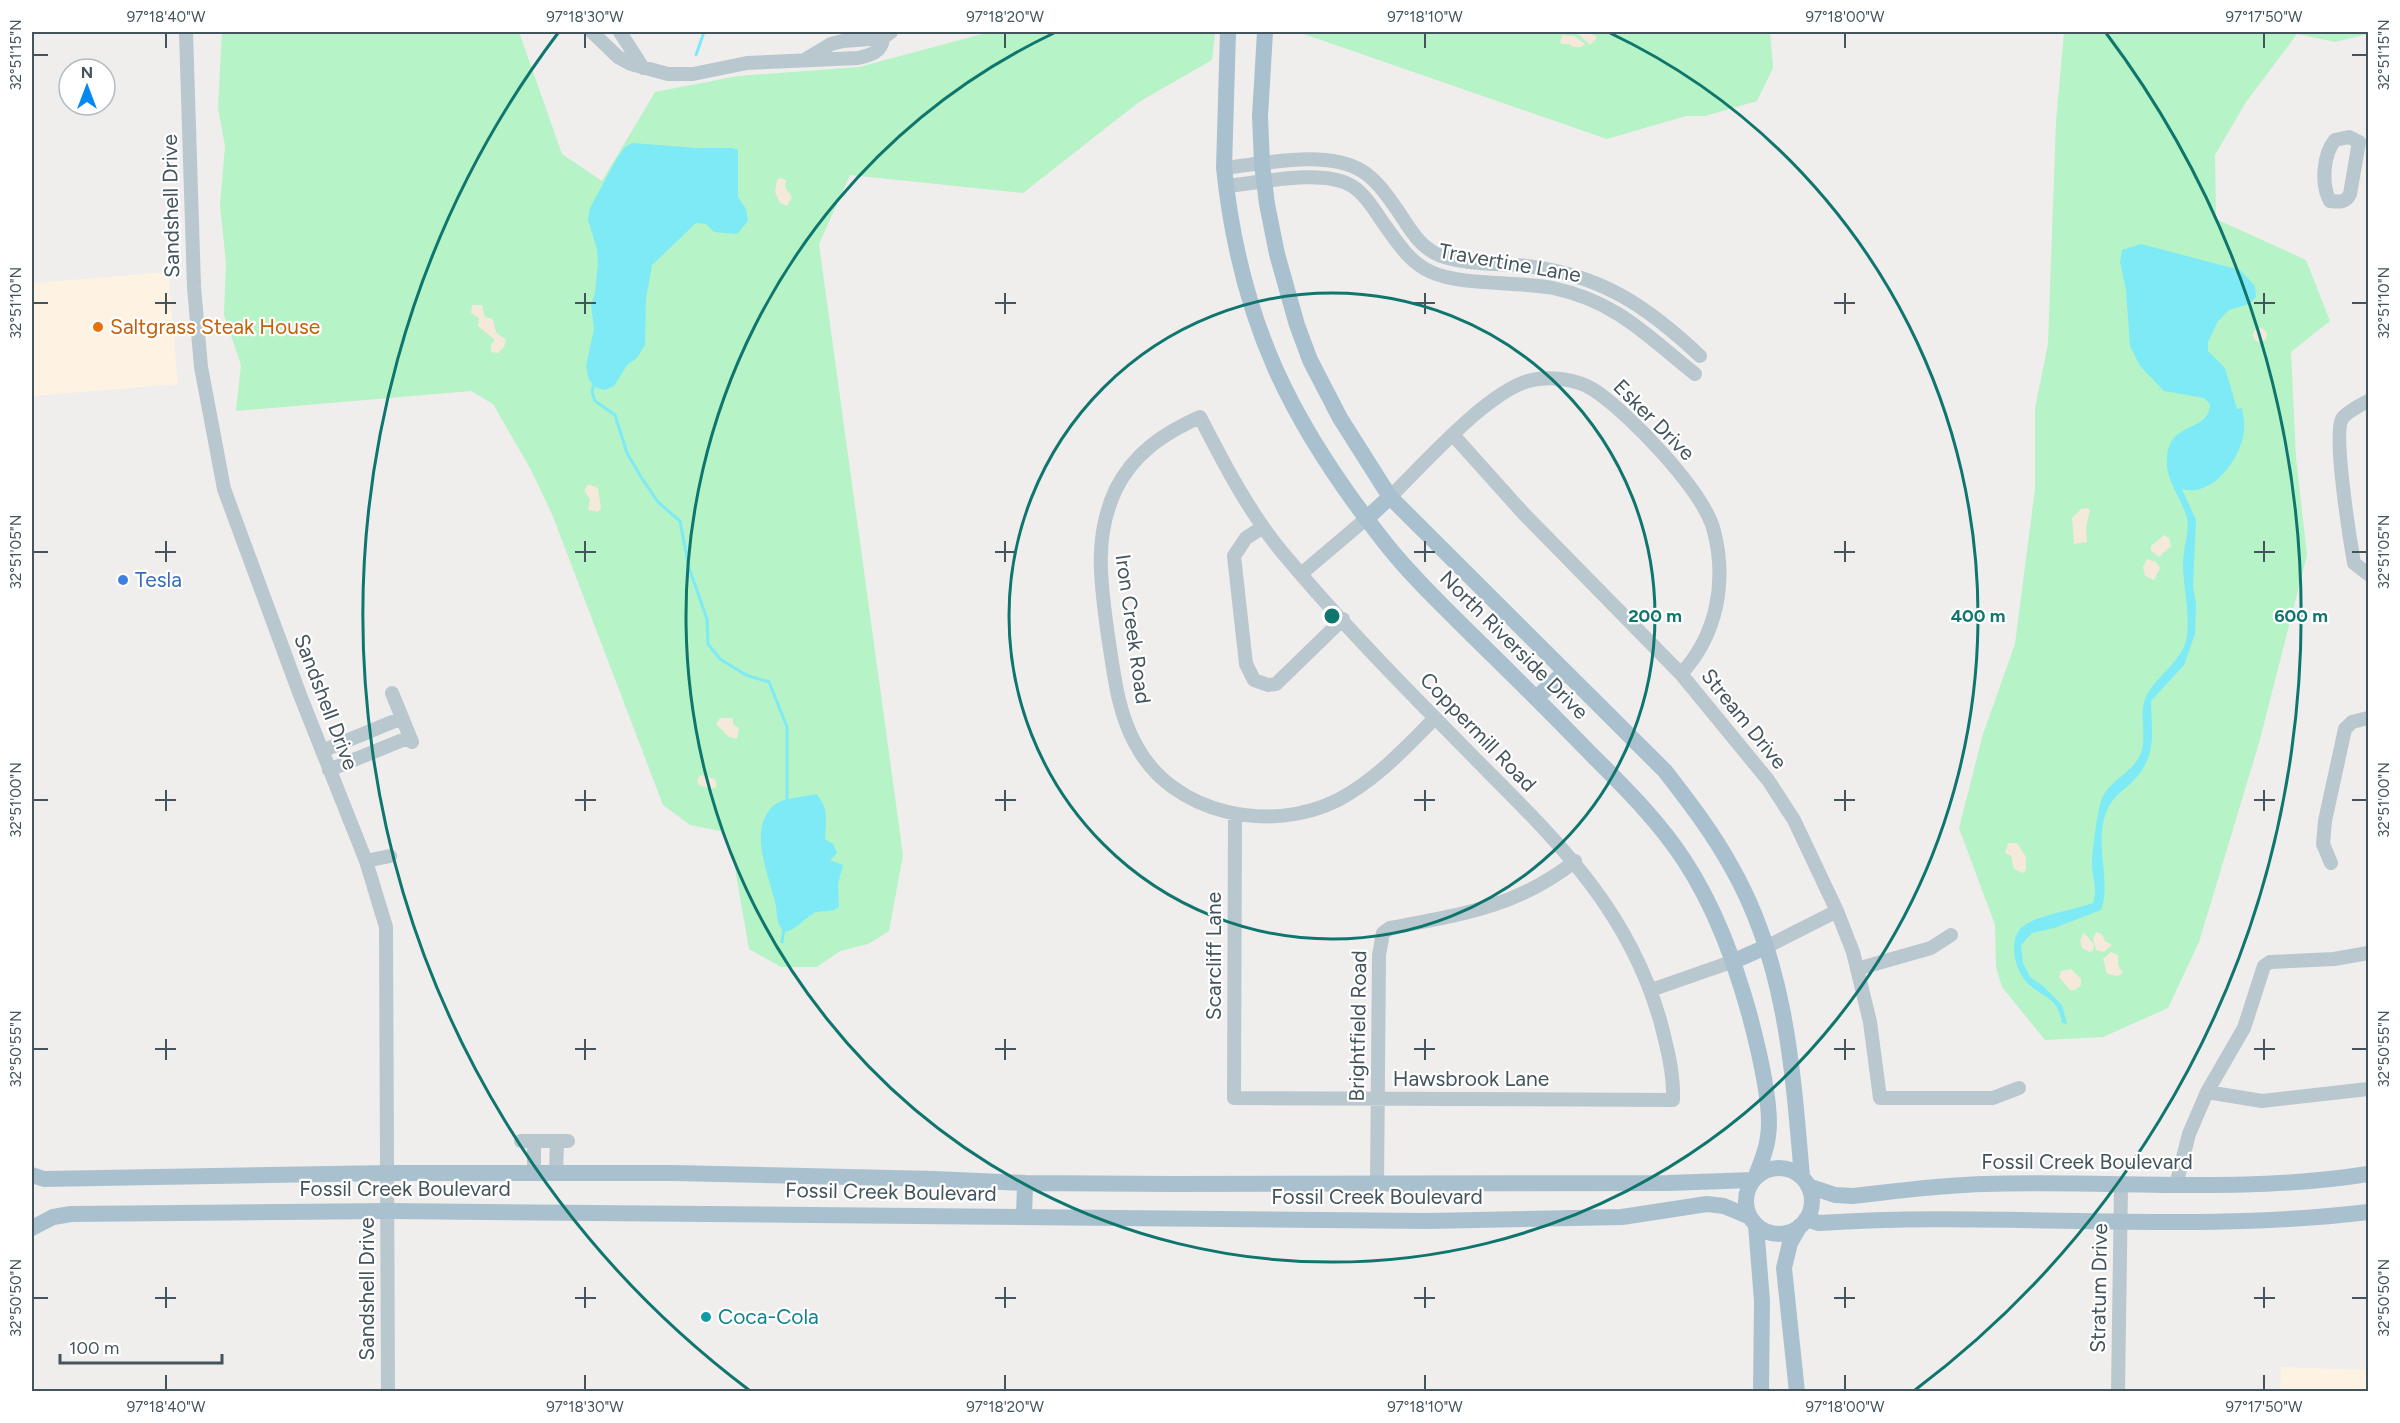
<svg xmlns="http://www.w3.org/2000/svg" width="2400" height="1423" font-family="Figtree,sans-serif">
<rect width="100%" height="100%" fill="#f0eded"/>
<path fill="#fef3e3" d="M 168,272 L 178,384 L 33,396 L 32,286 L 35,283 Z
M 2281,1367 L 2368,1370 L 2368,1391 L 2280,1391 Z"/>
<path fill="#b6f3c6" d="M 222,32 L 519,32 L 562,154 L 602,181 L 655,92 L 738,76 L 859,67 L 990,32 L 1215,32 L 1212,60 L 1139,102 L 1023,193 L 850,175 L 819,244 L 903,855 L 889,931 L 868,944 L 840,951 L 817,967 L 781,967 L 749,949 L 732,851 L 725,832 L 690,825 L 663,805 L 552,514 L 530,468 L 493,404 L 471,391 L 236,411 L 241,365 L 224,315 L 226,263 L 220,205 L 225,146 L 218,108 Z
M 1298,32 L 1770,32 L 1773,68 L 1757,101 L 1705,116 L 1686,116 L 1607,139 Z
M 2064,32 L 2368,32 L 2368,34 L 2335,42 L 2297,34 L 2246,102 L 2215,155 L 2216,219 L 2306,260 L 2330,321 L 2291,352 L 2296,458 L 2307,555 L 2259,743 L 2199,942 L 2168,1008 L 2103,1037 L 2045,1040 L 2002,987 L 1996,967 L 1995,925 L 1959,828 L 1983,734 L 2015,644 L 2035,489 L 2035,408 L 2048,344 L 2056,122 Z"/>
<path fill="#f4e9db" d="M 1576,32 L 1587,32 L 1596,36 L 1596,39 L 1590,45 Z
M 1562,35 L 1574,36 L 1585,44 L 1581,47 L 1573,47 L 1569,44 L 1562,44 L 1560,42 Z
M 781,178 L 786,180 L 785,187 L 792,197 L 787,206 L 780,203 L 775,192 L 777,180 Z
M 472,305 L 482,305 L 485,317 L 493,319 L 496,332 L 506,340 L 504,347 L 498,353 L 491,352 L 491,345 L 495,340 L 478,326 L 479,318 L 471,313 Z
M2253 335a7 7 0 1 1 14 0a7 7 0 1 1-14 0Z
M 588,484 L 598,488 L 601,508 L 598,512 L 588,510 L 590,499 L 584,491 Z
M 2087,508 L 2090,510 L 2086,528 L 2087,542 L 2074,544 L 2072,518 L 2081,509 Z
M 2164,535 L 2169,538 L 2171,546 L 2159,557 L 2151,551 L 2151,546 Z
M 2147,559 L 2156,562 L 2160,568 L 2154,580 L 2145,576 L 2143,567 Z
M 720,718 L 733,718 L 733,725 L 739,728 L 737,739 L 729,737 L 716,724 Z
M 700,775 L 715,779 L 717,787 L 711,789 L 699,785 L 697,781 Z
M 2008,843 L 2017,843 L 2026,857 L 2026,870 L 2023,873 L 2014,869 L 2011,856 L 2005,853 Z
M 2096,932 L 2102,934 L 2105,941 L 2112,945 L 2104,952 L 2096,950 L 2093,939 Z
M 2084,933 L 2094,944 L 2093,951 L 2089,952 L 2082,948 L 2080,940 Z
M 2111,952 L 2118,955 L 2118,965 L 2123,973 L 2118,976 L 2107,974 L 2103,959 Z
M 2071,969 L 2081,979 L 2081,985 L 2075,990 L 2070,990 L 2059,977 L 2061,971 Z"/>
<path fill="#7eeaf5" d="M 632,143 L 697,148 L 732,148 L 738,150 L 738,197 L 746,209 L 748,221 L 737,234 L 714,232 L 706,224 L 696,223 L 652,265 L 646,299 L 645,345 L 637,358 L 627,365 L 614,386 L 605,390 L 597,388 L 589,380 L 586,366 L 594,329 L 591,304 L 595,293 L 598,263 L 597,249 L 588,220 L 590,208 L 617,158 L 625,147 Z
M 2141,244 L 2240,270 L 2255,286 L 2256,297 L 2249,304 L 2229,310 L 2218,321 L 2208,342 L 2208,351 L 2225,368 L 2237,409 L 2242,408 C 2243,415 2245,424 2244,431 C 2241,459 2212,498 2182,489 L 2196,520 L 2193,587 L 2196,604 L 2195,634 L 2184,665 L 2151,701 C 2151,726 2157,751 2140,773 C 2126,792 2112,792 2104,819 C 2096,849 2111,882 2101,910 L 2054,928 L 2032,933 L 2021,945 L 2023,963 L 2030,977 L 2043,986 L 2062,1005 L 2067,1024 L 2062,1023 C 2058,994 2039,998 2024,979 C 2014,966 2009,939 2022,927 C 2036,915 2075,910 2093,903 C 2098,888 2092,878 2092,863 C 2092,853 2097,815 2100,805 C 2105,782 2129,776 2139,757 C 2149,739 2138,717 2145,699 C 2155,675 2184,662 2187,635 C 2190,612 2183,586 2183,563 C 2183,549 2190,530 2187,518 C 2182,499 2165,480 2167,459 C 2169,419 2209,434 2210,404 L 2204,398 L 2164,391 L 2140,366 L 2130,346 L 2126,290 L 2120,262 L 2122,250 Z
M 816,794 C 829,807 826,822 825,839 L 833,844 L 837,853 L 830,860 L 843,865 L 838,884 L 839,907 C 831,914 823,909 814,913 C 803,919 797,930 784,932 C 775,922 778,914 775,902 C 769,874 748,832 772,807 C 781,797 802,798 816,794 Z"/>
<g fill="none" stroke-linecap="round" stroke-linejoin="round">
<path stroke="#7eeaf5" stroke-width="3" d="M 696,55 L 704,32
M 594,383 L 592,392 L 595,401 L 615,415 L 627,453 L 641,477 L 658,502 L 680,521 L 689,568 L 707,619 L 708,644 L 720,659 L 746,675 L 769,682 L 787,727 L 787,802
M 782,942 L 784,929"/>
<path stroke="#b9c7ce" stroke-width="14" d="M 186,32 L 194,287 L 201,367 L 224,489 L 300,695 L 366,861 L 386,927 L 388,1392
M 592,32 L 618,57 L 631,64 L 668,74 L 693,74 L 747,63 L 858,58 C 871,55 882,52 883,38 L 891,32
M 620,32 L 643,68
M 806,59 L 831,44 L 843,41 L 883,38
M 2349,137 L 2359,142 L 2350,194 C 2346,203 2339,202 2330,201 C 2321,185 2323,154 2335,140 Z
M 1224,168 C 1263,164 1327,149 1362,171 C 1377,180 1388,197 1398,211 C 1410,229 1420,248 1441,256 C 1467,265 1500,263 1527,266 C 1601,275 1647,306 1700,356
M 1226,186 C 1260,183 1322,168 1352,186 C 1365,194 1375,211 1384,224 C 1398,243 1409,262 1431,272 C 1462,286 1517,281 1553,288 C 1618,302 1647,336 1695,374
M 2368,401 C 2361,405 2346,412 2342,419 C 2333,435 2350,540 2354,563 L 2368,574
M 1454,436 L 1524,514 L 1681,674 L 1768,780 L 1794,820 L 1837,911 L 1853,952 L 1870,1022 L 1880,1098 L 1993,1098 L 2019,1088
M 1390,497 C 1424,464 1485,394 1528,381 C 1548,375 1577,379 1594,390 C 1629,413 1704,491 1714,531 C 1727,582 1717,635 1681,674
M 1263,527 L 1246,538 L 1234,556 L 1246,664 L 1254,680 L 1268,685 L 1276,684 L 1343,619
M 1301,574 L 1367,518
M 392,693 L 412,742
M 322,751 L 402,718
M 329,770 L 410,737
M 1235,814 L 1234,1098 L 1673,1100 C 1674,1073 1667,1047 1660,1020 C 1624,895 1539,825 1452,735 C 1394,677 1335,616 1282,552 C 1249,512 1224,464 1200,417 C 1164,433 1134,453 1116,489 C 1093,537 1101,585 1108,636 C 1114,673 1117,711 1136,745 C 1173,815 1271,834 1338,800 C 1376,780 1405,748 1435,718
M 366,861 L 390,856
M 2331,863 L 2323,844 L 2325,821 L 2345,729 L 2352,722 L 2368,718
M 1766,947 L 1837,911
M 1857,969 L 1931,948 L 1951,935
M 1651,990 L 1734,961
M 2207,1092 L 2262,1101 L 2368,1089
M 521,1141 L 568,1141
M 534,1174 L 534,1141
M 556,1174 L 557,1141
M 1377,1184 L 1379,955 L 1383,933 L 1390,928 C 1459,915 1518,907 1575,861
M 2176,1185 L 2189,1134 L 2207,1092 L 2244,1028 L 2264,966 L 2270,962 L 2334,959 L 2368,953
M 2118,1392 L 2121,1186"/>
<path stroke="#a9c1cf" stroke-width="16" d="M 1228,32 L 1224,168 C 1240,322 1291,424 1386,544 C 1412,577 1443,606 1472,635 C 1512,674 1551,713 1590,753 C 1624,787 1658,820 1684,860 C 1715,907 1734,960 1749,1013 C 1757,1043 1773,1107 1768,1136 C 1767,1150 1760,1164 1756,1176
M 1265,32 L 1260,116 L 1262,164 L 1267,204 L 1277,254 L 1297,325 L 1310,360 L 1340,418 L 1390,497 L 1665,771 C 1689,802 1713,833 1732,868 C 1786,963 1793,1071 1802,1177
M 1367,518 L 1390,497
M 1536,698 L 1564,673
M 1734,961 L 1766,947
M1746 1201a33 33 0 1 1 66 0a33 33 0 1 1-66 0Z
M 32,1175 L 44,1179 L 389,1173 L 674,1173 L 935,1179 L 1025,1183 L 1172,1184 L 1668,1183 L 1753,1180
M 1808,1186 L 1835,1195 L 1853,1196 C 1897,1191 1941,1185 1985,1184 C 2113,1180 2242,1194 2368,1174
M 1024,1217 L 1025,1183
M 1806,1219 L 1819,1223 C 2001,1211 2187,1234 2368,1212
M 1756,1225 L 1762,1301 L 1761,1392
M 32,1228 L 53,1217 L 71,1214 L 388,1211 L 1426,1221 L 1622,1217 L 1707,1204 L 1724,1206 L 1750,1217
M 1797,1392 L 1784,1268 L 1790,1243 L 1800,1226"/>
</g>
<path fill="none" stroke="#43545c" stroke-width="2" d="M 166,33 L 166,48M 585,33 L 585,48M 1005,33 L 1005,48M 1425,33 L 1425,48M 1845,33 L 1845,48M 2264,33 L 2264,48M 33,55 L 48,55M 2352,55 L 2367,55M 166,293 L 166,314M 585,293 L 585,314M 1005,293 L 1005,314M 1425,293 L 1425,314M 1845,293 L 1845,314M 2264,293 L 2264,314M 33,303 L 48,303M 155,303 L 176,303M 575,303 L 596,303M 995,303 L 1016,303M 1414,303 L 1435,303M 1834,303 L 1855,303M 2254,303 L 2275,303M 2352,303 L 2367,303M 166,541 L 166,562M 585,541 L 585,562M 1005,541 L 1005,562M 1425,541 L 1425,562M 1845,541 L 1845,562M 2264,541 L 2264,562M 33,552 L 48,552M 155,552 L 176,552M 575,552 L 596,552M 995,552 L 1016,552M 1414,552 L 1435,552M 1834,552 L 1855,552M 2254,552 L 2275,552M 2352,552 L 2367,552M 166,790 L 166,811M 585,790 L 585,811M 1005,790 L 1005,811M 1425,790 L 1425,811M 1845,790 L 1845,811M 2264,790 L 2264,811M 33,800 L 48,800M 155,800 L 176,800M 575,800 L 596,800M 995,800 L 1016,800M 1414,800 L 1435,800M 1834,800 L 1855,800M 2254,800 L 2275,800M 2352,800 L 2367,800M 166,1039 L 166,1060M 585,1039 L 585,1060M 1005,1039 L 1005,1060M 1425,1039 L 1425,1060M 1845,1039 L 1845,1060M 2264,1039 L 2264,1060M 33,1049 L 48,1049M 155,1049 L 176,1049M 575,1049 L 596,1049M 995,1049 L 1016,1049M 1414,1049 L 1435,1049M 1834,1049 L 1855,1049M 2254,1049 L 2275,1049M 2352,1049 L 2367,1049M 166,1287 L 166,1308M 585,1287 L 585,1308M 1005,1287 L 1005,1308M 1425,1287 L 1425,1308M 1845,1287 L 1845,1308M 2264,1287 L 2264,1308M 33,1298 L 48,1298M 155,1298 L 176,1298M 575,1298 L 596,1298M 995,1298 L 1016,1298M 1414,1298 L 1435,1298M 1834,1298 L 1855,1298M 2254,1298 L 2275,1298M 2352,1298 L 2367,1298M 166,1375 L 166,1390M 585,1375 L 585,1390M 1005,1375 L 1005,1390M 1425,1375 L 1425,1390M 1845,1375 L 1845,1390M 2264,1375 L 2264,1390"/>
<g fill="none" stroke="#0f766e" stroke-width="3">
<circle cx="1332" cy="616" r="323"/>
<path d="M1610 33A646 646 0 1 1 1054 33"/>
<path d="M749 1390A969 969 0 0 1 558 33M2106 33A969 969 0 0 1 1915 1390"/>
</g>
<circle fill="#e8710a" stroke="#fff" stroke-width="2" cx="98" cy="327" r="6"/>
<circle fill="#3f7fe0" stroke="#fff" stroke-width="2" cx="123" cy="580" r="6"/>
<circle fill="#0f9aa8" stroke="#fff" stroke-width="2" cx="706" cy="1317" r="6"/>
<g text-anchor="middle" stroke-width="4.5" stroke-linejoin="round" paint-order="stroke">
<g font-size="21" fill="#43545c" stroke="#fff">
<text transform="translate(171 206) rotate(-91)" y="7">Sandshell Drive</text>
<text transform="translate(1510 263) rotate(10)" y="7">Travertine Lane</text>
<text transform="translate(1654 420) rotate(45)" y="7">Esker Drive</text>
<text transform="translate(1133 629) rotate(82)" y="7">Iron Creek Road</text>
<text transform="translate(1514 645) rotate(45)" y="7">North Riverside Drive</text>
<text transform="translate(326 702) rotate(69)" y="7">Sandshell Drive</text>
<text transform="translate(1744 719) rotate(51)" y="7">Stream Drive</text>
<text transform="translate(1478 732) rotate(46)" y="7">Coppermill Road</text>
<text transform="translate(1214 956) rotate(-90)" y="7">Scarcliff Lane</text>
<text transform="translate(1358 1026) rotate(-89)" y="7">Brightfield Road</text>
<text x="1471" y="1086">Hawsbrook Lane</text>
<text x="2087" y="1169">Fossil Creek Boulevard</text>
<text x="405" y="1196">Fossil Creek Boulevard</text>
<text transform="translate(891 1192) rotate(1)" y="7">Fossil Creek Boulevard</text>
<text x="1377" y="1204">Fossil Creek Boulevard</text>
<text transform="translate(2099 1288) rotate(-89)" y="7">Stratum Drive</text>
<text transform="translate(367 1289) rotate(-90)" y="7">Sandshell Drive</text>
</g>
<g font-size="21" fill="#c56008" stroke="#fff" text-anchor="start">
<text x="110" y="334">Saltgrass Steak House</text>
</g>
<g font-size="21" fill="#366cbe" stroke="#fff" text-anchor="start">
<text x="135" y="587">Tesla</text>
</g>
<g font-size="21" fill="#0d838f" stroke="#fff" text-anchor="start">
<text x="718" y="1324">Coca-Cola</text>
</g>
</g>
<circle cx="1332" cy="616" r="9" fill="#0f766e" stroke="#fff" stroke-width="3"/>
<g font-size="18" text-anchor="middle" font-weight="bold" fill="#0f766e" stroke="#fff" stroke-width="4.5" stroke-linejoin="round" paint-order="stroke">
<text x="1655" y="622">200 m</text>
<text x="1978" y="622">400 m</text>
<text x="2301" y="622">600 m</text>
</g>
<rect width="2400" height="1423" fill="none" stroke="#ffffff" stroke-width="66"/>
<g transform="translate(87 87)"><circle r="28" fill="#ffffff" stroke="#b4bbbe" stroke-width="1.5"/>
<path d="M0-4.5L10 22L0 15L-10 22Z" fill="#0688f1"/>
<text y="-9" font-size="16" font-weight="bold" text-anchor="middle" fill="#43545c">N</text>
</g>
<path d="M60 1354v9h162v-9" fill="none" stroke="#43545c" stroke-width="3"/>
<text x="69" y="1354" font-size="18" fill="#43545c" stroke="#ffffff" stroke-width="4.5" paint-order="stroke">100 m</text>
<rect x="33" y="33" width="2334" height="1357" fill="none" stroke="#43545c" stroke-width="2"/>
<g font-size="15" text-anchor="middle" fill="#43545c">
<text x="166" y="22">97°18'40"W</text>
<text x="585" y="22">97°18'30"W</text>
<text x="1005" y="22">97°18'20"W</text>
<text x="1425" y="22">97°18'10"W</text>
<text x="1845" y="22">97°18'00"W</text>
<text x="2264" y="22">97°17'50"W</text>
<text transform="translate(16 55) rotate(-90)" y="5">32°51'15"N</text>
<text transform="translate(2384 55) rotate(-90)" y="5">32°51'15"N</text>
<text transform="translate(16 303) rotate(-90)" y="5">32°51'10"N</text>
<text transform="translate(2384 303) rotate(-90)" y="5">32°51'10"N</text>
<text transform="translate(16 552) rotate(-90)" y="5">32°51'05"N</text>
<text transform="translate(2384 552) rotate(-90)" y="5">32°51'05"N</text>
<text transform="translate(16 800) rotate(-90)" y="5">32°51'00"N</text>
<text transform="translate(2384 800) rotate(-90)" y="5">32°51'00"N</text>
<text transform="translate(16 1049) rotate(-90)" y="5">32°50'55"N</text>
<text transform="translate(2384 1049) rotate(-90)" y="5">32°50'55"N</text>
<text transform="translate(16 1298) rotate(-90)" y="5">32°50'50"N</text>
<text transform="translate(2384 1298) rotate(-90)" y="5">32°50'50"N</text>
<text x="166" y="1412">97°18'40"W</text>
<text x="585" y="1412">97°18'30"W</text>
<text x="1005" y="1412">97°18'20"W</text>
<text x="1425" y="1412">97°18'10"W</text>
<text x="1845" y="1412">97°18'00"W</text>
<text x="2264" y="1412">97°17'50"W</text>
</g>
</svg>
